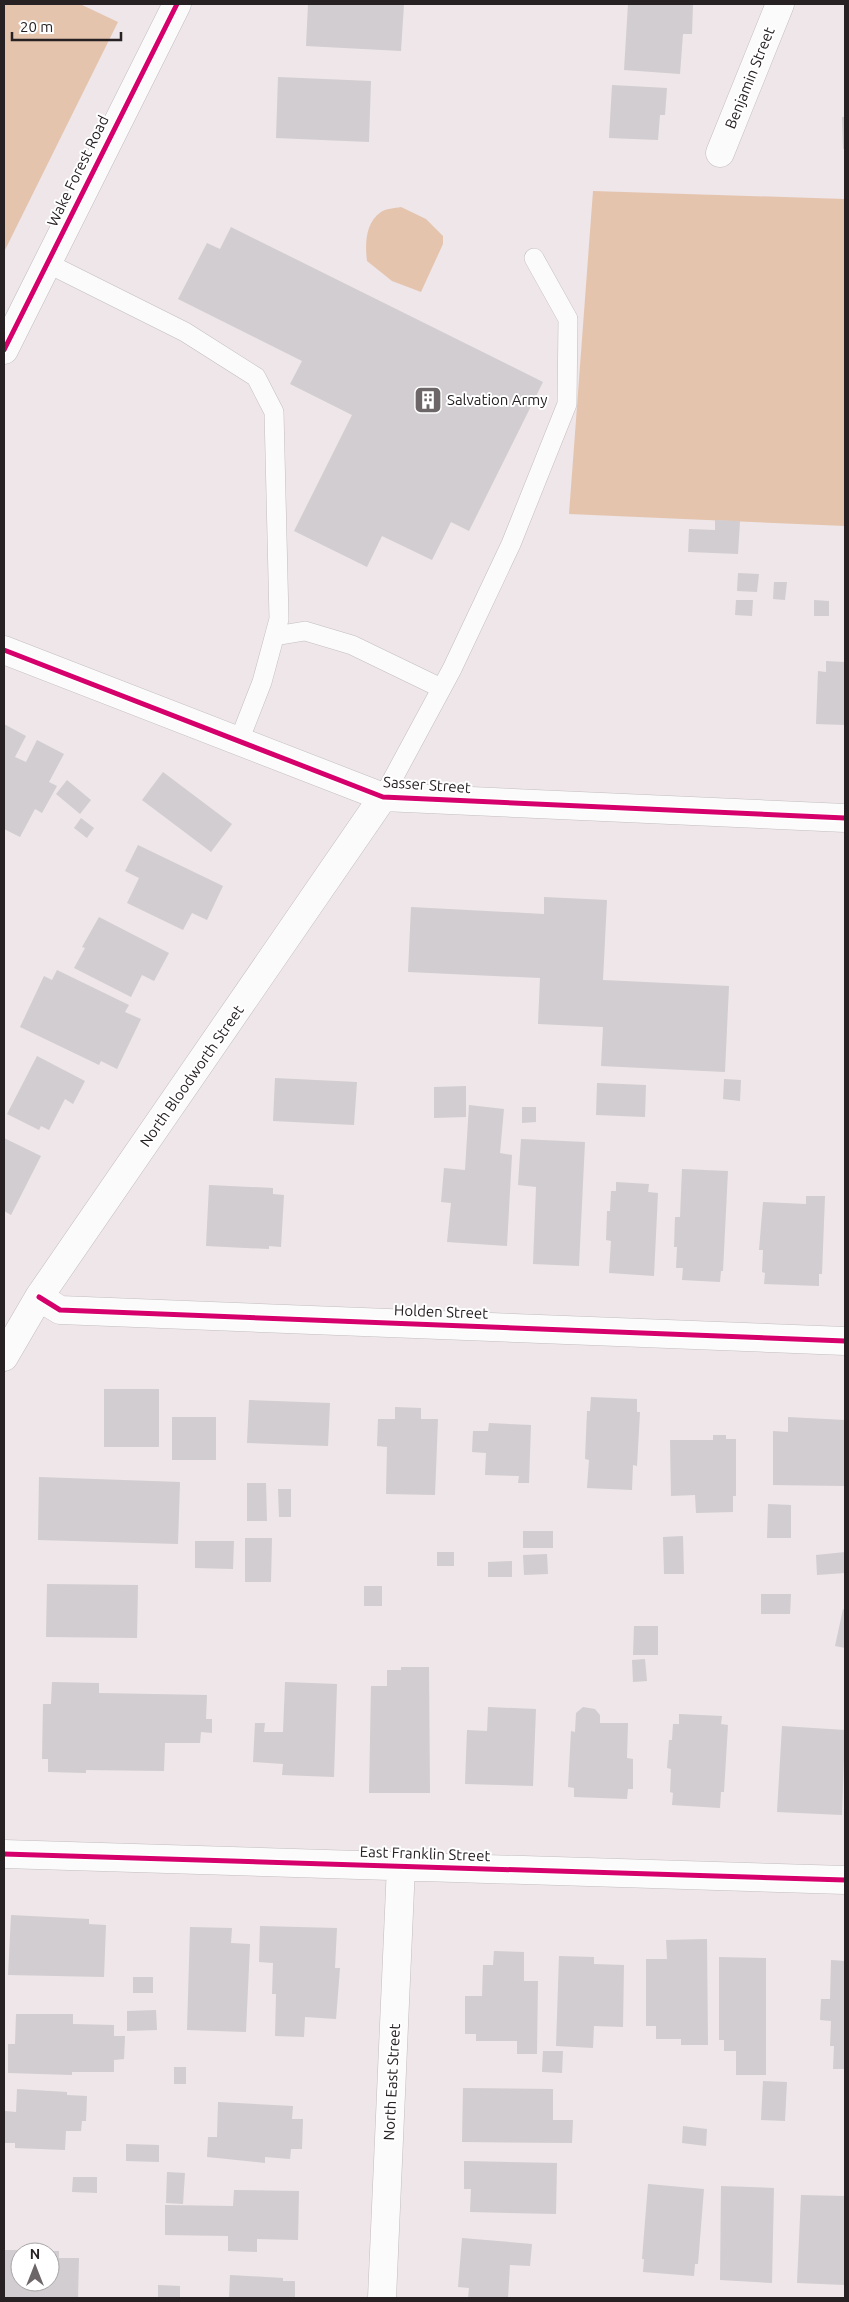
<svg xmlns="http://www.w3.org/2000/svg" width="849" height="2302" font-family="Ubuntu,sans-serif">
<rect width="100%" height="100%" fill="#eee6e9"/>
<path fill="#e5c4ae" d="M 4,4 L 80,4 L 118,22 L 4,252 Z
M 593,191 L 845,199 L 845,526 L 569,514 Z
M 401,207 L 426,219 L 443,236 L 443,244 L 421,292 L 392,281 L 367,261 C 365,245 365,223 381,212 C 385,209 395,208 401,207 Z"/>
<path fill="#d2cdd0" d="M 308,4 L 404,4 L 401,51 L 306,46 Z
M 628,4 L 693,5 L 692,34 L 683,34 L 680,74 L 624,70 Z
M 278,77 L 371,81 L 369,142 L 276,138 Z
M 612,85 L 667,88 L 665,115 L 660,115 L 658,140 L 609,138 Z
M 842,117 L 845,117 L 845,149 L 843,149 Z
M 231,227 L 543,382 L 469,531 L 451,522 L 432,560 L 382,536 L 367,567 L 294,531 L 352,415 L 290,384 L 302,361 L 178,299 L 207,243 L 220,249 Z
M 715,520 L 740,521 L 738,554 L 688,552 L 689,529 L 715,530 Z
M 738,573 L 759,574 L 757,592 L 737,591 Z
M 774,582 L 787,582 L 785,600 L 773,599 Z
M 736,600 L 753,600 L 752,616 L 735,615 Z
M 814,600 L 829,601 L 829,616 L 814,616 Z
M 826,661 L 845,662 L 845,725 L 816,724 L 818,671 L 826,672 Z
M 4,724 L 26,736 L 15,757 L 26,762 L 37,740 L 64,754 L 49,782 L 57,786 L 42,813 L 35,809 L 20,837 L 4,829 Z
M 163,772 L 232,824 L 211,852 L 142,800 Z
M 67,780 L 91,800 L 80,814 L 56,794 Z
M 81,818 L 94,828 L 87,838 L 74,828 Z
M 138,845 L 223,886 L 207,920 L 192,913 L 183,930 L 127,903 L 139,878 L 125,871 Z
M 544,897 L 607,900 L 603,980 L 729,986 L 725,1072 L 601,1066 L 603,1027 L 538,1024 L 540,978 L 408,972 L 411,907 L 544,914 Z
M 99,917 L 169,953 L 154,981 L 142,975 L 131,997 L 74,968 L 85,948 L 82,947 Z
M 57,970 L 129,1005 L 125,1012 L 141,1019 L 117,1069 L 101,1061 L 99,1065 L 20,1027 L 44,976 L 52,980 Z
M 37,1056 L 85,1081 L 73,1104 L 65,1099 L 49,1130 L 41,1126 L 39,1130 L 7,1114 Z
M 275,1078 L 357,1082 L 354,1125 L 273,1121 Z
M 724,1079 L 741,1080 L 740,1101 L 723,1099 Z
M 597,1083 L 646,1085 L 645,1117 L 596,1115 Z
M 466,1086 L 466,1117 L 434,1118 L 434,1087 Z
M 469,1105 L 504,1109 L 500,1153 L 512,1155 L 507,1246 L 447,1242 L 451,1203 L 441,1202 L 444,1168 L 465,1170 Z
M 522,1107 L 536,1107 L 536,1122 L 522,1123 Z
M 4,1138 L 41,1156 L 11,1215 L 4,1211 Z
M 521,1139 L 585,1142 L 579,1266 L 533,1264 L 536,1187 L 518,1185 Z
M 682,1169 L 728,1171 L 723,1271 L 721,1271 L 720,1282 L 682,1280 L 683,1268 L 676,1268 L 677,1247 L 674,1247 L 675,1217 L 680,1217 Z
M 616,1182 L 649,1184 L 648,1192 L 658,1193 L 654,1276 L 609,1273 L 611,1241 L 606,1240 L 607,1211 L 610,1211 L 611,1191 L 616,1191 Z
M 209,1185 L 273,1188 L 273,1194 L 284,1195 L 281,1247 L 269,1246 L 269,1249 L 206,1246 Z
M 806,1196 L 825,1196 L 822,1274 L 819,1274 L 819,1286 L 764,1284 L 765,1273 L 762,1272 L 763,1250 L 759,1250 L 763,1202 L 806,1204 Z
M 104,1389 L 159,1389 L 159,1447 L 104,1447 Z
M 591,1397 L 637,1399 L 637,1412 L 640,1412 L 637,1466 L 633,1465 L 632,1490 L 587,1488 L 589,1460 L 585,1459 L 587,1411 L 590,1411 Z
M 249,1400 L 330,1403 L 328,1446 L 247,1443 Z
M 395,1407 L 421,1408 L 421,1419 L 438,1419 L 435,1495 L 386,1494 L 387,1447 L 377,1446 L 378,1419 L 395,1419 Z
M 172,1417 L 216,1417 L 216,1460 L 172,1460 Z
M 788,1417 L 845,1420 L 844,1486 L 773,1485 L 773,1431 L 788,1432 Z
M 489,1423 L 531,1425 L 529,1483 L 518,1483 L 519,1476 L 485,1475 L 486,1453 L 472,1452 L 473,1431 L 488,1431 Z
M 713,1435 L 726,1435 L 726,1439 L 736,1439 L 736,1496 L 733,1496 L 733,1512 L 696,1513 L 695,1495 L 671,1496 L 670,1440 L 713,1440 Z
M 39,1477 L 180,1482 L 178,1544 L 38,1540 Z
M 247,1483 L 266,1483 L 267,1521 L 247,1521 Z
M 278,1489 L 291,1489 L 291,1517 L 279,1517 Z
M 768,1504 L 791,1505 L 791,1538 L 767,1538 Z
M 523,1531 L 553,1531 L 553,1548 L 523,1548 Z
M 683,1536 L 684,1574 L 664,1574 L 663,1537 Z
M 245,1538 L 272,1538 L 271,1582 L 245,1582 Z
M 195,1541 L 234,1541 L 233,1569 L 195,1568 Z
M 437,1552 L 454,1552 L 454,1566 L 437,1566 Z
M 845,1552 L 845,1573 L 817,1575 L 816,1555 Z
M 547,1554 L 548,1574 L 524,1575 L 523,1555 Z
M 512,1561 L 512,1577 L 488,1577 L 488,1562 Z
M 47,1584 L 138,1585 L 137,1638 L 46,1637 Z
M 364,1586 L 382,1586 L 382,1606 L 364,1606 Z
M 761,1594 L 791,1594 L 790,1614 L 761,1614 Z
M 843,1609 L 845,1610 L 845,1648 L 835,1646 Z
M 634,1626 L 658,1626 L 658,1655 L 633,1655 Z
M 645,1659 L 647,1681 L 633,1682 L 632,1660 Z
M 401,1667 L 429,1667 L 430,1793 L 369,1793 L 371,1686 L 387,1686 L 387,1670 L 401,1670 Z
M 52,1682 L 99,1683 L 99,1693 L 207,1695 L 206,1719 L 212,1719 L 212,1733 L 201,1732 L 200,1743 L 165,1743 L 164,1771 L 86,1770 L 86,1773 L 48,1772 L 48,1759 L 42,1759 L 43,1704 L 51,1704 Z
M 285,1682 L 337,1684 L 334,1777 L 282,1775 L 283,1764 L 253,1762 L 255,1723 L 265,1723 L 264,1732 L 283,1732 Z
M 488,1707 L 536,1709 L 533,1786 L 465,1784 L 467,1730 L 487,1731 Z
M 583,1707 L 595,1709 L 600,1715 L 600,1723 L 628,1723 L 627,1758 L 633,1759 L 633,1789 L 628,1789 L 627,1799 L 574,1797 L 574,1788 L 568,1787 L 571,1731 L 575,1732 L 576,1713 Z
M 679,1714 L 722,1716 L 721,1724 L 728,1725 L 724,1792 L 721,1792 L 720,1808 L 672,1805 L 673,1793 L 670,1792 L 671,1769 L 667,1768 L 669,1740 L 672,1740 L 673,1724 L 679,1724 Z
M 782,1726 L 845,1730 L 842,1815 L 777,1812 Z
M 11,1915 L 89,1919 L 89,1924 L 106,1925 L 104,1977 L 8,1975 Z
M 260,1926 L 337,1928 L 335,1968 L 340,1968 L 336,2019 L 305,2017 L 304,2037 L 275,2036 L 276,1994 L 272,1994 L 273,1963 L 259,1962 Z
M 190,1927 L 232,1928 L 231,1943 L 250,1944 L 246,2032 L 187,2030 Z
M 707,1939 L 708,2045 L 681,2045 L 681,2039 L 656,2039 L 656,2026 L 646,2026 L 646,1959 L 667,1959 L 666,1940 Z
M 494,1951 L 524,1952 L 524,1981 L 538,1981 L 537,2054 L 517,2054 L 517,2041 L 476,2041 L 476,2034 L 465,2034 L 465,1996 L 482,1996 L 483,1965 L 493,1965 Z
M 559,1956 L 594,1957 L 594,1964 L 624,1965 L 623,2027 L 594,2026 L 593,2048 L 556,2046 Z
M 719,1957 L 766,1958 L 766,2075 L 736,2075 L 736,2051 L 724,2051 L 724,2040 L 719,2040 Z
M 831,1960 L 845,1961 L 845,2069 L 833,2069 L 834,2046 L 830,2046 L 831,2021 L 820,2020 L 821,1999 L 830,1999 Z
M 133,1977 L 153,1977 L 153,1993 L 133,1993 Z
M 156,2010 L 157,2030 L 127,2031 L 127,2011 Z
M 16,2014 L 73,2014 L 73,2024 L 114,2025 L 114,2036 L 125,2036 L 124,2059 L 114,2060 L 114,2072 L 72,2072 L 72,2075 L 8,2073 L 8,2044 L 15,2044 Z
M 543,2051 L 563,2051 L 562,2073 L 542,2072 Z
M 174,2067 L 186,2067 L 186,2084 L 174,2084 Z
M 763,2081 L 787,2082 L 785,2121 L 761,2120 Z
M 463,2088 L 553,2089 L 553,2120 L 573,2120 L 572,2143 L 462,2142 Z
M 17,2089 L 67,2092 L 67,2095 L 87,2096 L 86,2121 L 82,2121 L 81,2131 L 66,2131 L 65,2150 L 15,2148 L 15,2143 L 4,2143 L 5,2111 L 16,2112 Z
M 218,2102 L 293,2106 L 292,2119 L 303,2119 L 302,2149 L 291,2149 L 290,2159 L 265,2157 L 265,2163 L 207,2157 L 208,2137 L 217,2137 Z
M 683,2126 L 707,2129 L 706,2146 L 682,2143 Z
M 126,2144 L 159,2145 L 159,2162 L 126,2161 Z
M 464,2161 L 557,2163 L 556,2214 L 470,2212 L 471,2189 L 464,2189 Z
M 167,2172 L 185,2173 L 183,2204 L 166,2203 Z
M 73,2177 L 97,2177 L 97,2193 L 72,2192 Z
M 648,2184 L 704,2189 L 698,2264 L 695,2264 L 694,2276 L 643,2272 L 644,2259 L 642,2259 Z
M 721,2186 L 774,2188 L 772,2283 L 720,2280 Z
M 234,2190 L 299,2191 L 298,2240 L 257,2239 L 257,2252 L 228,2251 L 228,2236 L 165,2235 L 165,2205 L 233,2206 Z
M 801,2195 L 845,2196 L 845,2285 L 797,2283 Z
M 462,2238 L 532,2244 L 530,2266 L 510,2265 L 508,2298 L 468,2298 L 469,2288 L 458,2287 Z
M 4,2250 L 20,2250 L 20,2282 L 50,2282 L 50,2251 L 59,2251 L 59,2258 L 79,2258 L 78,2298 L 4,2298 Z
M 230,2275 L 283,2278 L 283,2281 L 295,2281 L 295,2298 L 229,2298 Z
M 158,2285 L 180,2286 L 180,2298 L 158,2298 Z"/>
<g fill="none" stroke-linecap="round" stroke-linejoin="round">
<defs>
<path id="service" d="M 47,263 L 185,332 L 256,377 L 274,412 L 279,619 L 262,682 L 239,741
M 275,636 L 305,631 L 352,645 L 441,688
M 383,797 L 452,669 L 511,544 L 567,404 L 568,319 L 534,258"/>
<path id="minor" d="M 720,153 L 780,4
M 4,650 L 383,797 L 845,818
M 39,1297 L 60,1310 L 845,1341
M 4,1357 L 39,1297 L 383,797
M 4,1854 L 845,1880
M 382,2298 L 401,1866"/>
<path id="secondary" d="M 4,350 L 177,4"/>
</defs>
<use href="#service" stroke="#c3bdbf" stroke-width="20"/>
<use href="#minor" stroke="#c3bdbf" stroke-width="29"/>
<use href="#secondary" stroke="#c3bdbf" stroke-width="29"/>
<use href="#service" stroke="#fcfbfc" stroke-width="19"/>
<use href="#minor" stroke="#fcfbfc" stroke-width="28"/>
<use href="#secondary" stroke="#fcfbfc" stroke-width="28"/>
<defs>
<path id="cycleway" d="M 4,350 L 177,4
M 4,650 L 383,797 L 845,818
M 39,1297 L 60,1310 L 845,1341
M 4,1854 L 845,1880"/>
</defs>
<use href="#cycleway" stroke="#fff" stroke-width="8"/>
<use href="#cycleway" stroke="#d6006c" stroke-width="5"/>
</g>
<defs>
<symbol id="building-square" viewBox="-11 -11 22 22"><rect x="-9" y="-9" width="18" height="18" rx="4" fill="#6d6668" stroke="#fff"/><path d="M-4-6H4V6H1V3H-1V6H-4ZM-2.5-4.3h1.7v1.8h-1.7ZM.8-4.3h1.7v1.8H.8ZM-2.5-1h1.7V.8h-1.7ZM.8-1h1.7V.8H.8Z" fill="#fff"/></symbol>
</defs>
<g fill-rule="evenodd">
<use href="#building-square" x="412" y="384" width="32" height="32"/>
</g>
<g text-anchor="middle" stroke-width="4" stroke-linejoin="round" paint-order="stroke">
<g font-size="15" fill="#272123" stroke="#fff">
<text transform="translate(750 78) rotate(-68)" y="5">Benjamin Street</text>
<text transform="translate(78 171) rotate(-64)" y="5">Wake Forest Road</text>
<text transform="translate(427 785) rotate(4)" y="5">Sasser Street</text>
<text transform="translate(192 1076) rotate(-55)" y="5">North Bloodworth Street</text>
<text transform="translate(441 1312) rotate(2)" y="5">Holden Street</text>
<text transform="translate(425 1854) rotate(2)" y="5">East Franklin Street</text>
<text transform="translate(392 2082) rotate(-87)" y="5">North East Street</text>
</g>
<g font-size="15" fill="#272123" stroke="#fff" text-anchor="start">
<text x="447" y="405">Salvation Army</text>
</g>
</g>
<rect width="849" height="2302" fill="none" stroke="#272123" stroke-width="10"/>
<g transform="translate(35 2267)"><circle r="24" fill="#ffffff" stroke="#a9a6a7"/>
<path d="M0-4L9 19L0 12L-9 19Z" fill="#6d6668"/>
<text y="-8" font-size="14" font-weight="bold" text-anchor="middle" fill="#272123">N</text>
</g>
<path d="M12 32v8h109v-8" fill="none" stroke="#272123" stroke-width="2.5"/>
<text x="20" y="32" font-size="15" fill="#272123" stroke="#ffffff" stroke-width="4" paint-order="stroke">20 m</text>
</svg>
